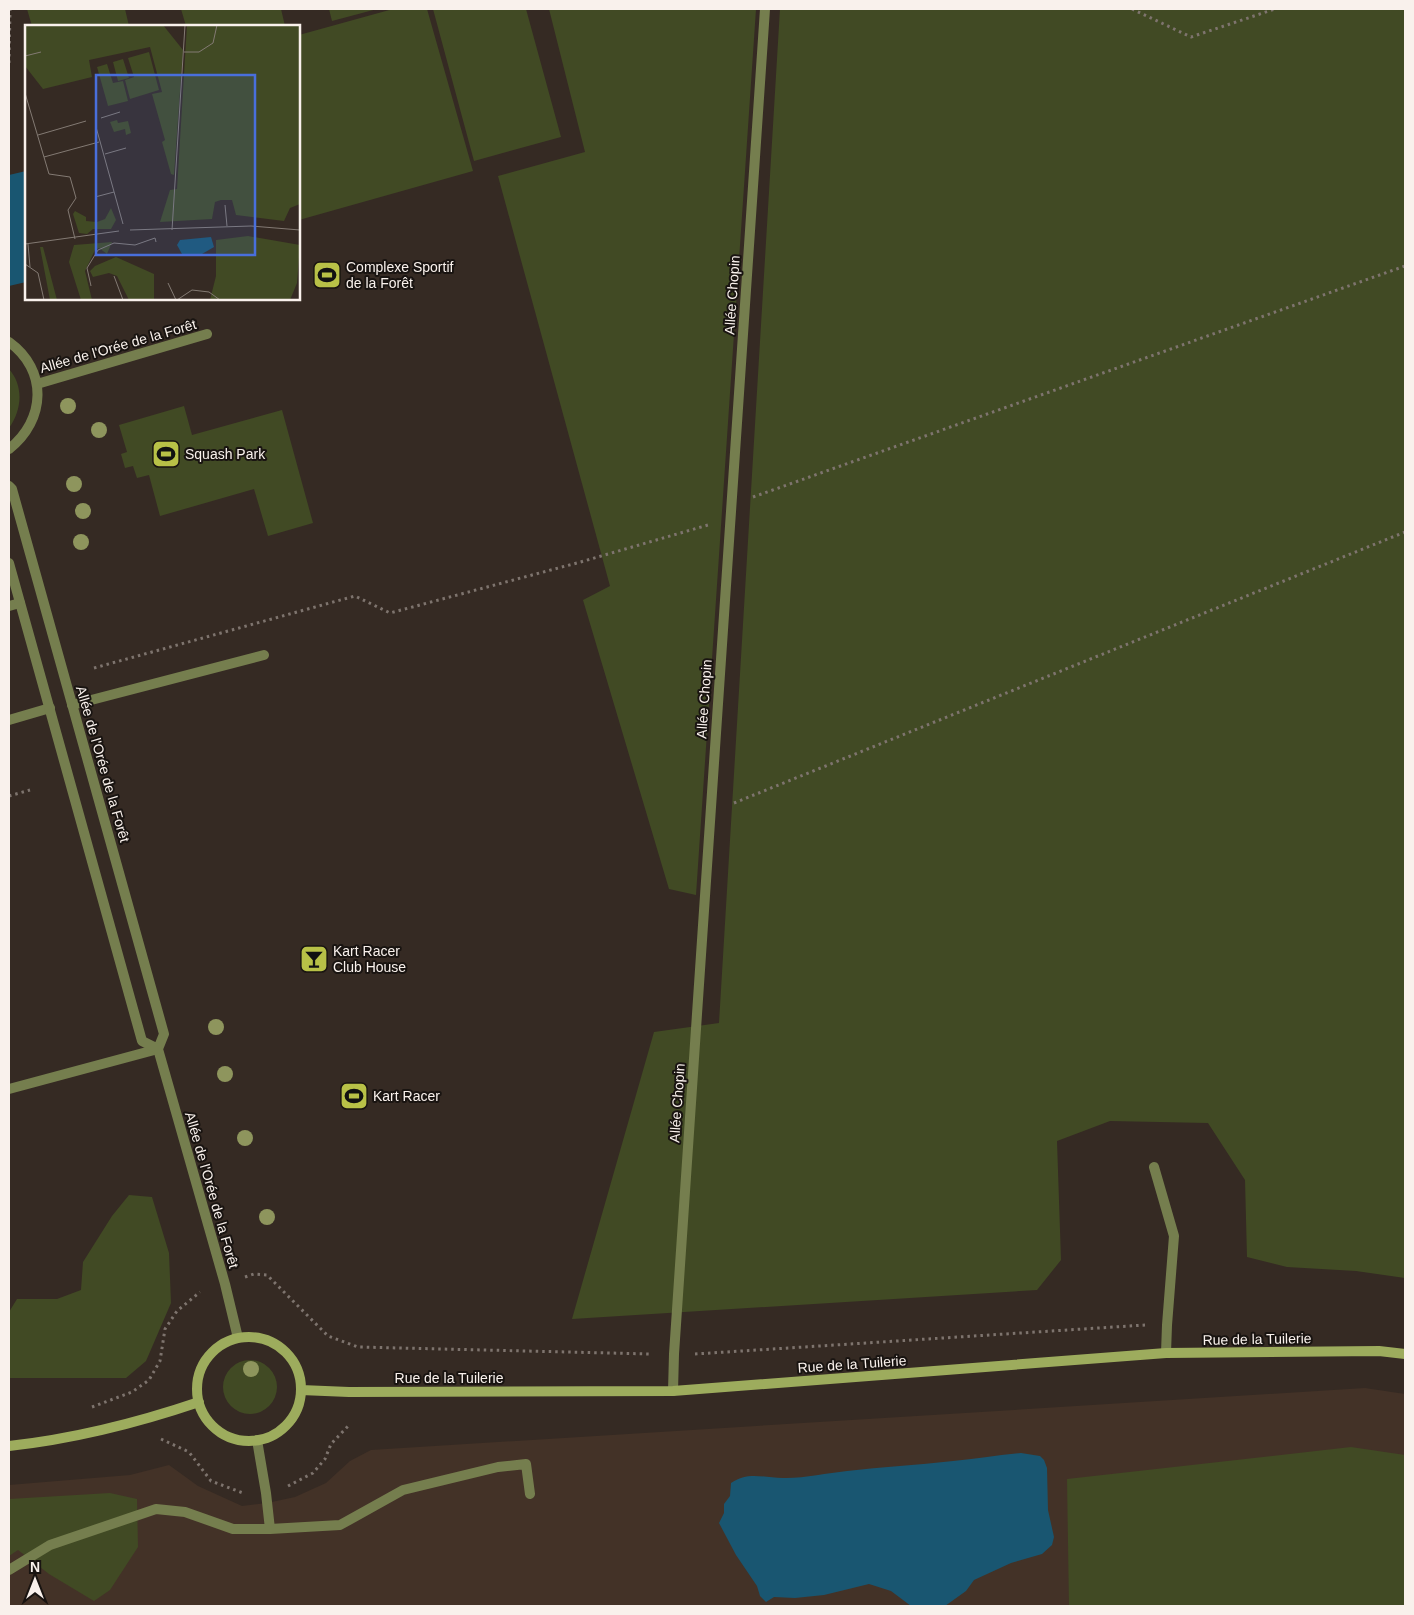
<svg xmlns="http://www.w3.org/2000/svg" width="1414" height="1615" font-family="Helvetica,sans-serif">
<rect width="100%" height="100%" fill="#352a23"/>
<path fill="#433227" d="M 1365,1388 L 1405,1394 L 1405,1606 L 9,1606 L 9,1485 L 130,1475 L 169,1465 L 198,1486 L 242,1506 L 267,1503 L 295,1497 L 326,1483 L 350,1461 L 371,1450 Z"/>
<path fill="#414a24" d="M 27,9 L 125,9 L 129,26 L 32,26 Z
M 181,9 L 281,9 L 285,26 L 186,26 Z
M 329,9 L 377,9 L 332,21 Z
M 393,9 L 427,9 L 473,171 L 299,220 L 299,35 Z
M 433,9 L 526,9 L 561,137 L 474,161 Z
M 549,9 L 756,9 L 696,895 L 669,889 L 583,600 L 610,586 L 498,176 L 585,152 Z
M 780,9 L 1405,9 L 1405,1278 L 1356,1271 L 1287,1267 L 1247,1257 L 1245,1180 L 1208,1123 L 1110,1121 L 1057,1141 L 1061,1260 L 1037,1290 L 572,1319 L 654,1032 L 719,1023 Z
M 9,369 C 24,386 22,410 9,428 Z
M 184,406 L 192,435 L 282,410 L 313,523 L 268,536 L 254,489 L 160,516 L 149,475 L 137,478 L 133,466 L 125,468 L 121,454 L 127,452 L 119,425 Z
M 129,1195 L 152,1197 L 169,1253 L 171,1303 L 146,1361 L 126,1378 L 9,1378 L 9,1312 L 17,1299 L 57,1299 L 81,1290 L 83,1262 L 112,1216 Z
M223 1387a27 27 0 1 1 54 0a27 27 0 1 1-54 0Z
M 1351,1447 L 1405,1455 L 1405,1606 L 1069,1606 L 1067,1479 Z
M 110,1493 L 137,1499 L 138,1547 L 110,1590 L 94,1601 L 49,1574 L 18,1550 L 9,1556 L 9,1499 Z"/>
<path fill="#195671" d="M 26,171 L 26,282 L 9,286 L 9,175 Z
M 1021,1453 L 1040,1456 L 1044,1460 L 1047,1468 L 1048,1510 L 1054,1537 L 1052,1545 L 1042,1554 L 1011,1563 L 974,1580 L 966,1591 L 945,1606 L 911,1606 L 891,1591 L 869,1584 L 824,1595 L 795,1598 L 774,1597 L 766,1602 L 760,1596 L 757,1586 L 736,1555 L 719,1523 L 724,1513 L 724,1504 L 730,1496 L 731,1483 C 749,1470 766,1479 786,1478 C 806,1478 827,1473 847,1471 C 882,1467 917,1465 953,1461 C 975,1459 998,1455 1021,1453 Z"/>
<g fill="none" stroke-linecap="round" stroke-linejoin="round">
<path stroke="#7e746e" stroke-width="3" stroke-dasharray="2.5 4" stroke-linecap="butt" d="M 1132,9 L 1191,37 L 1275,9
M 9,63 L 10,9
M 753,497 L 1405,266
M 94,668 L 355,596 L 390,613 L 577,563 L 708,525
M 9,796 L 30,790
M 734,803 L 1405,532
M 245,1277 L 254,1274 L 267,1275 L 328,1336 L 358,1347 L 651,1354
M 695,1354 L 1145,1325
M 92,1407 L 132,1392 L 149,1380 L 160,1361 L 165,1329 L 177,1311 L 200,1292
M 161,1439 L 189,1452 L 211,1481 L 243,1493
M 288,1486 L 313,1473 L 325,1459 L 331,1444 L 350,1424"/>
<path stroke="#757e4e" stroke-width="10" d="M 9,606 L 20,603
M 72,705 L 264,655
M 9,720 L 50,708
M 9,1089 L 158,1049
M 1154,1167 L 1174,1236 L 1167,1325 L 1166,1353
M 673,1391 L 674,1354 L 765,9
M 257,1440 L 266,1493 L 270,1529
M 9,1570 L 50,1545 L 156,1509 L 185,1512 L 233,1529 L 270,1529 L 340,1525 L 403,1490 L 498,1467 L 526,1464 L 530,1494"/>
<path stroke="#757e4e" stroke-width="10" d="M 9,342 C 48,370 46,420 9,449
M 37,384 L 207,334
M 9,486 L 12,489 L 164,1034 L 158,1049 L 225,1284 L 238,1338
M 9,563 L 142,1041 L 158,1049"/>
<path stroke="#9dac5d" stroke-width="10" d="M197 1389a52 52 0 1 1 104 0a52 52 0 1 1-104 0Z
M 301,1390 L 349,1392 L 673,1391 L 1166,1353 L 1379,1351 L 1405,1354
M 9,1446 C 73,1439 137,1423 199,1402"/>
</g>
<g fill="#8e955d">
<circle cx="68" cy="406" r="8"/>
<circle cx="99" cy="430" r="8"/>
<circle cx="74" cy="484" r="8"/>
<circle cx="83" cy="511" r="8"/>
<circle cx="81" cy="542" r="8"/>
<circle cx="216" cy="1027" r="8"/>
<circle cx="225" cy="1074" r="8"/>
<circle cx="245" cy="1138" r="8"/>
<circle cx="267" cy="1217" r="8"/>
<circle cx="251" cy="1369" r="8"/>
</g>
<defs>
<symbol id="stadium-square" viewBox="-11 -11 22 22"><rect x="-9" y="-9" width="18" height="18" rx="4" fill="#b8c147" stroke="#191411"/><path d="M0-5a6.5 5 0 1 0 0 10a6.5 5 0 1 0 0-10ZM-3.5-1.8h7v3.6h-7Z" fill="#111"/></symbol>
<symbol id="bar-square" viewBox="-11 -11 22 22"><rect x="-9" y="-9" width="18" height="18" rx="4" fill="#b8c147" stroke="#191411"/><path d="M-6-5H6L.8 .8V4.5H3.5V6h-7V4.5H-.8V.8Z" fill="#111"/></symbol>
</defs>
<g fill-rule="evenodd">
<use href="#stadium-square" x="311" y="259" width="32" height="32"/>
<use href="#stadium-square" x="150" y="438" width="32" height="32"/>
<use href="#bar-square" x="298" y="943" width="32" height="32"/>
<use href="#stadium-square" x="338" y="1080" width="32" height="32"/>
</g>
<g text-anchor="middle" stroke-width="4" stroke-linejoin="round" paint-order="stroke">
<g font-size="14" fill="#f9f1ec" stroke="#191411" text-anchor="start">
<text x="346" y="272">Complexe Sportif<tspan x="346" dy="16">de la Forêt</tspan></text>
<text x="185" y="459">Squash Park</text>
<text x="333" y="956">Kart Racer<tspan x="333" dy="16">Club House</tspan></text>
<text x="373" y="1101">Kart Racer</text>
</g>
<g font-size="14" fill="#f9f1ec" stroke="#191411">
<text transform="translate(732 295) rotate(-86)" y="5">Allée Chopin</text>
<text transform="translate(118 346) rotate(-16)" y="5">Allée de l'Orée de la Forêt</text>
<text transform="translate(704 699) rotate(-86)" y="5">Allée Chopin</text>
<text transform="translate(103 764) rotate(74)" y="5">Allée de l'Orée de la Forêt</text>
<text transform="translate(677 1103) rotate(-86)" y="5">Allée Chopin</text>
<text transform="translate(212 1190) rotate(74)" y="5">Allée de l'Orée de la Forêt</text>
<text transform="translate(1257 1339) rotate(-1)" y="5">Rue de la Tuilerie</text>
<text transform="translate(852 1364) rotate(-4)" y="5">Rue de la Tuilerie</text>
<text x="449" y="1383">Rue de la Tuilerie</text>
</g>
</g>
<g transform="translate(25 25)">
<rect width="275" height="275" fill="#352a23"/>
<path d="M 0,0 L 138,0 L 158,25 L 149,150 L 146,149 L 137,117 L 140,115 L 127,69 L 137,67 L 125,22 L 64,35 L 67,52 L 18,64 L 0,41 ZM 162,0 L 275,0 L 275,179 L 265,183 L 259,196 L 211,190 L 207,175 L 196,175 L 190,177 L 187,194 L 135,197 L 145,165 L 152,164 ZM 124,27 L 134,65 L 105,74 L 100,55 L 109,52 L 103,33 ZM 98,34 L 104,53 L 93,56 L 88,37 ZM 82,39 L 88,58 L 98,56 L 103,76 L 83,81 L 72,42 ZM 92,95 L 93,98 L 103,96 L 106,108 L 101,110 L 100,104 L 89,107 L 85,97 ZM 86,183 L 91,195 L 86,204 L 68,204 L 62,209 L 54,208 L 48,189 L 50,186 L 61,192 L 61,196 L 72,197 L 80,194 ZM 223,211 L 275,220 L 272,258 L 265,275 L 185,275 L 191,251 L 191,215 ZM 87,217 L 82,229 L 74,223 L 70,225 L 60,246 L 67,275 L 56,275 L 44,237 L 49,220 ZM 15,222 L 18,222 L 32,275 L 25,275 ZM 91,232 L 129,249 L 129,275 L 104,275 L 92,251 L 84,248 L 68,252 L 65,246 L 70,241 Z" fill="#414a24"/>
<path d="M 186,212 L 189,222 L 177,229 L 157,229 L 152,220 L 155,215 Z" fill="#195671"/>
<path fill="none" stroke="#837a73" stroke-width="1" d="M 159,27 L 174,27 L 188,18 L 192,0M 0,31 L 16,27M 0,68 L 24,149 L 45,152 L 51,173 L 43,185 L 50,214M 76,93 L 95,87M 71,102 L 98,199M 13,110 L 61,96M 80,129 L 101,123M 19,132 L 74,117M 70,172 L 89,167M 200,180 L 202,201M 105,205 L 226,201 L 275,205M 147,205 L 160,0M 0,219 L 94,206M 3,219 L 5,242M 0,239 L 13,248 L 19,275M 89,251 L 98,275M 143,258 L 151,275M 66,261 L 62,243 L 73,225 L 89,218 L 110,220 L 130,213 L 131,217M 152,275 L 167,265 L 184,267 L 195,275"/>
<path fill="#496fdc" fill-opacity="0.15" stroke="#496fdc" stroke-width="2.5" d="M 71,50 L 230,50 L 230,230 L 71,230 Z"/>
<rect width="275" height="275" fill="none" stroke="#f9f1ec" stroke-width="2.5"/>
</g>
<rect width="1414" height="1615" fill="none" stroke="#f9f1ec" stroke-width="20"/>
<g transform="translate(35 1580)" stroke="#191411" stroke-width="4" paint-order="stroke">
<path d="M0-4L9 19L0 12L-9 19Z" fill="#f9f1ec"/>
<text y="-8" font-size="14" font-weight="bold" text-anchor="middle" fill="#f9f1ec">N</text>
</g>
</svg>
